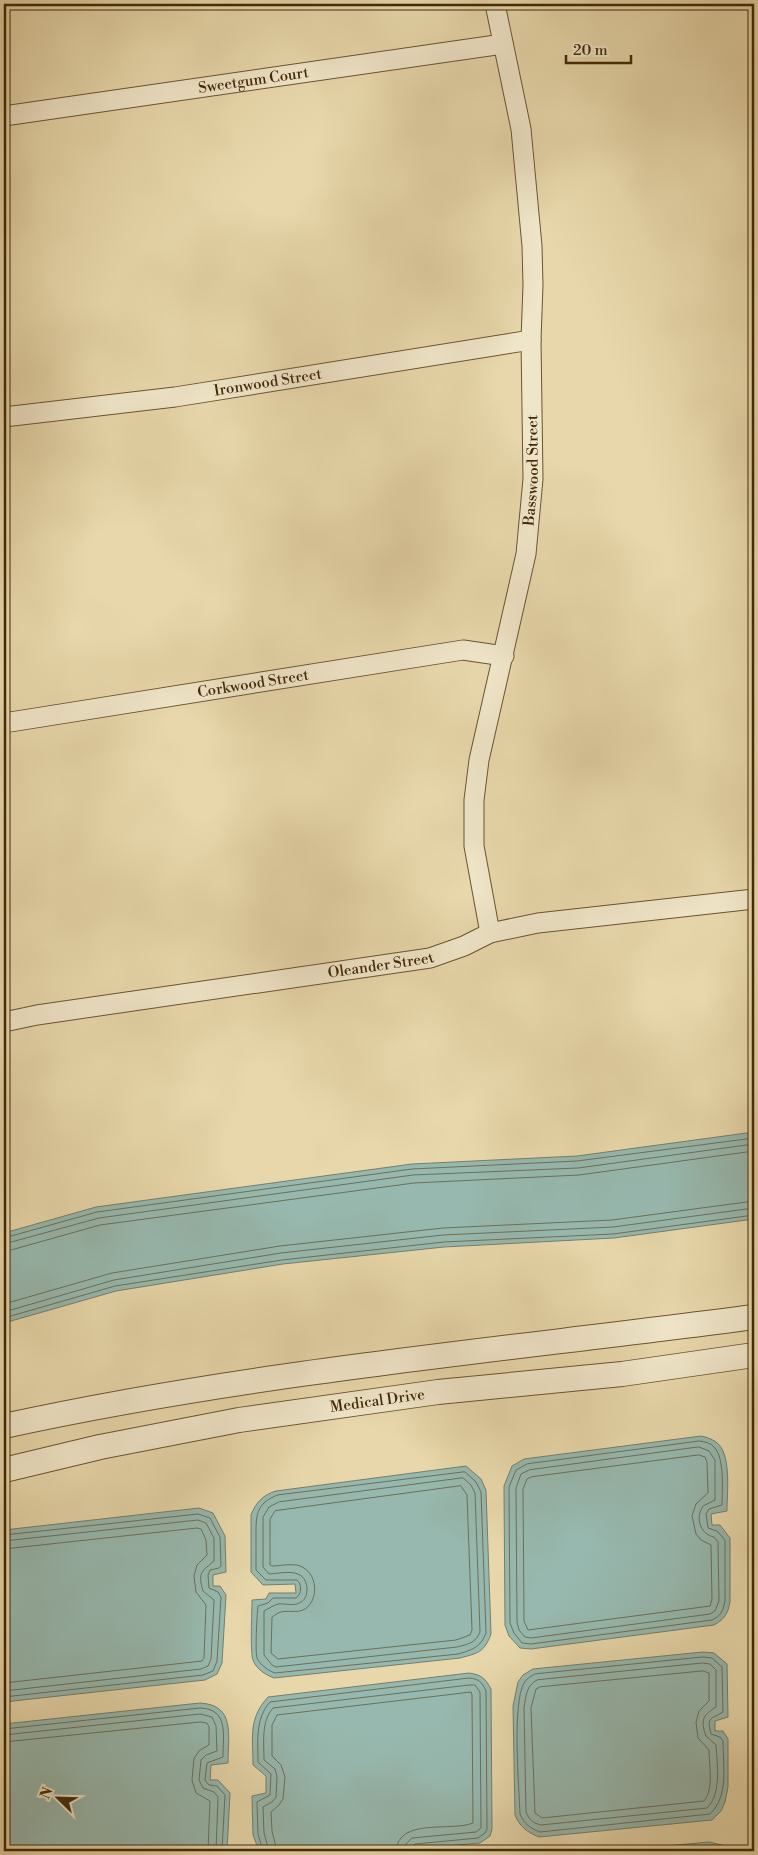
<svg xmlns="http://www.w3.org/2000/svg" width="758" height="1855" font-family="'Libre Bodoni',serif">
<rect width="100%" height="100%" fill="#e7d7aa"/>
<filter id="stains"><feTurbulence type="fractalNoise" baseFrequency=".004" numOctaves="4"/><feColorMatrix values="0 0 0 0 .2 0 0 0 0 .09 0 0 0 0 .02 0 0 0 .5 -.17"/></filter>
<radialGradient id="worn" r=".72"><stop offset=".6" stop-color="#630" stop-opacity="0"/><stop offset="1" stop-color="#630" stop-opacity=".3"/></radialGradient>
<path fill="#97b8ae" stroke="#757f6b" d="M 754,1132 L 754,1219 L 614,1238 L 444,1247 L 283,1264 L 116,1291 L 4,1323 L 4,1233 L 96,1207 L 412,1164 L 577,1156 Z
M 701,1436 C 706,1437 712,1439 716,1442 C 732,1453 727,1493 727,1511 L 711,1514 L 712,1525 L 720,1525 L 730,1538 L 730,1602 C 728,1613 725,1619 714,1625 L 531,1649 L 520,1648 L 509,1636 L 505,1625 L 504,1486 L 512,1466 L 524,1459 Z
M 754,1448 L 754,1513 L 752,1510 L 752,1455 Z
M 466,1466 L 481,1479 L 486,1490 L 491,1634 C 484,1653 478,1653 460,1658 L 274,1678 C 266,1675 256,1669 253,1660 C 250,1653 252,1611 252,1600 L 266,1599 L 269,1593 L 296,1593 L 295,1584 L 263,1585 L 251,1572 L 251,1515 C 256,1502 263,1495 276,1491 Z
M 199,1508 L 213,1513 L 225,1536 L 226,1572 L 213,1575 L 213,1586 L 220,1586 L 226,1595 L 222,1663 L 217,1674 L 205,1680 L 4,1702 L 4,1530 Z
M 703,1652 L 714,1653 L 727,1664 L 728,1717 L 715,1721 L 715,1731 L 723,1731 L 728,1739 L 728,1787 L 725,1802 L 721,1811 L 712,1820 L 539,1837 C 527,1832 520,1827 515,1815 L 513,1706 L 518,1682 L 523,1675 L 533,1669 Z
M 469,1673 C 482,1675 485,1678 491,1689 L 492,1829 L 490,1836 L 480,1843 L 390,1851 L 259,1851 L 253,1835 L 252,1796 L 266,1793 L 266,1776 L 253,1765 C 253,1737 248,1719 268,1697 Z
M 200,1703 C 236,1705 228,1736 228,1763 L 211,1765 L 210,1780 L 218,1780 L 230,1793 L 227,1851 L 4,1851 L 4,1724 Z
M 709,1842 L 722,1845 L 730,1851 L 611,1851 Z"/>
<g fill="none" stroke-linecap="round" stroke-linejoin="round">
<path stroke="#6c705a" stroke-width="1" d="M 4,1238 L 97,1212 L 412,1169 L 577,1161 L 754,1138
M 4,1244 L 99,1218 L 413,1175 L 578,1168 L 754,1144
M 4,1252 L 100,1225 L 414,1183 L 579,1175 L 754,1151
M 4,1304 L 112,1273 L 280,1246 L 443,1228 L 612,1220 L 754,1201
M 4,1312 L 114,1280 L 281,1253 L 443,1235 L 613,1227 L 754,1208
M 4,1318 L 115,1286 L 282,1260 L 444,1242 L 613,1234 L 754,1215
M 700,1441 C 705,1442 711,1443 714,1447 C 725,1458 722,1491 722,1505 L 709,1509 L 706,1514 L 708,1528 L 717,1531 L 725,1540 L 725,1601 C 723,1611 721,1616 712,1620 L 531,1644 L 522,1643 L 514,1633 L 510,1623 L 509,1487 L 516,1470 L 527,1464 Z
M 699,1447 L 709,1451 L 715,1460 L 715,1500 L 703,1506 C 695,1518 700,1534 714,1537 L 718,1542 L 719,1601 L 715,1611 L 710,1614 L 531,1638 L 525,1637 L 519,1630 L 517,1622 L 516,1488 L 521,1474 L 529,1470 Z
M 699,1455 L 705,1457 L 707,1462 L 708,1493 L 696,1504 L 692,1516 L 696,1534 L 701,1540 L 711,1545 L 712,1599 L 710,1606 L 528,1630 L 524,1621 L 523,1489 L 527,1479 L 531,1477 Z
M 465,1472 L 476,1482 L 481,1492 L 486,1633 C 481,1647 472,1650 458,1654 L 275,1673 C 269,1671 260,1665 257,1658 C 255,1651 257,1614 258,1606 L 268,1603 L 273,1598 L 296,1598 C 302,1594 302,1584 297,1580 L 266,1580 L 256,1570 C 256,1559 256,1548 256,1537 C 256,1517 255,1503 278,1495 Z
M 463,1478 L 471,1485 L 475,1493 L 480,1632 C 476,1643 468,1644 457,1647 L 276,1667 L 272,1665 L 264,1655 L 264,1611 C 268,1609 274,1605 278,1604 C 285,1603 294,1607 301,1602 C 306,1599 307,1594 307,1588 C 305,1567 284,1573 269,1574 L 263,1567 L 263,1517 L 269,1507 L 279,1502 Z
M 461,1486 L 467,1495 L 472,1630 L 470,1635 L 456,1640 L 278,1659 L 271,1653 L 272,1617 C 274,1616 276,1614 278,1613 C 287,1609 297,1614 305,1609 C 320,1599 317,1572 300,1566 C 292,1563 281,1566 272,1566 L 270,1565 L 270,1519 L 275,1511 Z
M 4,1535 L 198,1514 L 210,1518 L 220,1537 L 221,1566 L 219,1568 L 210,1570 L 208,1575 L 209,1588 L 218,1592 L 221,1597 L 217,1661 L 213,1671 L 203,1675 L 4,1697
M 4,1541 L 198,1520 L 206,1523 L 214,1538 L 214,1561 C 203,1571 197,1571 203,1591 L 214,1600 L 211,1659 L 208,1666 L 201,1669 L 4,1691
M 4,1549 L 197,1528 L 201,1529 L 206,1540 L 207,1555 L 197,1565 L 194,1576 L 196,1592 L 206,1605 L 204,1658 L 202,1661 L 4,1683
M 703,1657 L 712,1658 L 722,1667 L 723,1712 C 712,1719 706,1716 711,1734 L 720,1737 L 723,1741 C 723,1765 729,1796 710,1814 L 540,1832 C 530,1828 524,1824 520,1814 C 519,1787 512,1704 524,1683 C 526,1679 531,1676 535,1674 Z
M 703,1663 L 710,1664 L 716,1670 L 716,1707 C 703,1715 700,1720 706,1736 L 716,1745 C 717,1764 722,1793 707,1808 L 541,1825 C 533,1823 529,1820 526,1812 L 524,1708 C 526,1696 526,1686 537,1680 Z
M 703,1671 L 709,1673 L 709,1701 L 699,1711 L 696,1722 L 698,1738 L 709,1750 C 709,1765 714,1789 704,1801 L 542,1818 L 535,1813 L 531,1708 L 536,1689 L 540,1687 Z
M 4,1729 L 200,1708 C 229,1709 223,1735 223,1757 L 207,1763 L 205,1780 L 209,1785 L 217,1786 L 225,1795 L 222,1851
M 4,1735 L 200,1714 L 212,1717 L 216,1726 L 217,1751 L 206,1755 L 201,1760 L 199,1780 L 203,1788 L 214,1792 L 218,1797 L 216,1851
M 4,1742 L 200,1722 L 207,1723 L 209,1727 L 209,1745 L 200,1750 L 194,1758 L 192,1780 L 196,1793 L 210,1801 L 208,1851
M 263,1851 L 258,1834 L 257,1802 L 270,1795 L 271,1774 L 258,1762 C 258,1741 255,1719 270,1702 L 469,1678 C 479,1679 482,1682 486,1691 L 487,1829 L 485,1833 L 478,1838 L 415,1844 L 411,1847 L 410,1851
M 269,1851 L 264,1833 L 263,1807 L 272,1802 L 276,1797 L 277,1777 L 275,1769 L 264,1760 C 264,1743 261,1721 273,1708 L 469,1685 L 475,1685 L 480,1692 L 481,1828 L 476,1832 L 412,1838 L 406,1844 L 404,1851
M 277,1851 L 272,1831 L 271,1812 L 279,1805 L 283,1799 L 285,1777 L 281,1765 L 272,1756 L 272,1725 L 277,1715 L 471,1692 L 472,1695 L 473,1823 C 452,1832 398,1817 396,1851
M 663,1851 L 708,1847 L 722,1851"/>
<defs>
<g id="minor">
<path id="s1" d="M 4,116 L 503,44"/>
<path id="s2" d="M 4,417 L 175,397 L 531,340"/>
<path id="s3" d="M 4,723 L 463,650 L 504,656"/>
<path id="s4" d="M 490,933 L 474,846 L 474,800 L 479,760 L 526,554 L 533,479 L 531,340 L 533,285 L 532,246 L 521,129 L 495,4"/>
<path id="s5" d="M 4,1022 L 37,1015 L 430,958 L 464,946 L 490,933 L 538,923 L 754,899"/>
</g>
<g id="tertiary">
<path d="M 4,1426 C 251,1372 504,1350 754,1317"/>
<path id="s6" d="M 4,1470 L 100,1447 L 239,1420 L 438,1392 L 622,1374 L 754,1355"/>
</g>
</defs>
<use href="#minor" stroke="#6b5430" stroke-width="21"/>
<use href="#tertiary" stroke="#6b5430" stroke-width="26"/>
<use href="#minor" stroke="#efe5c8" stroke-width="19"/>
<use href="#tertiary" stroke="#efe5c8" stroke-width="24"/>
</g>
<g text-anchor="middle" stroke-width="4" stroke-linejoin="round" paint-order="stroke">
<g font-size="15" fill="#422907" stroke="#efe5c8">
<text dy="5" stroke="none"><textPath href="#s1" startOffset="252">Sweetgum Court</textPath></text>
<text dy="5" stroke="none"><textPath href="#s2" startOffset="266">Ironwood Street</textPath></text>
<text dy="5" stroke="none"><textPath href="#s4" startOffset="470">Basswood Street</textPath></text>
<text dy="5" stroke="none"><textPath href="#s3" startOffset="252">Corkwood Street</textPath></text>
<text dy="5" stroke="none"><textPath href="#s5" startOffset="381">Oleander Street</textPath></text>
<text dy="5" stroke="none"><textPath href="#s6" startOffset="380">Medical Drive</textPath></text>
</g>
</g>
<rect width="758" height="1855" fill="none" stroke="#e7d7aa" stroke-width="20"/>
<rect x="5" y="5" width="748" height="1845" fill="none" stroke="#422907" stroke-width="2.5"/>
<rect x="10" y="10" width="738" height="1835" fill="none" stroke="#422907"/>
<g transform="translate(58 1798) rotate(293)" stroke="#efe5c8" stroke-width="4" paint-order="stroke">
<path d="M0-4L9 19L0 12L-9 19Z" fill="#422907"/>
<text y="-8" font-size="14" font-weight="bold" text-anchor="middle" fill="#422907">N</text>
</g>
<path d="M566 55v8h65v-8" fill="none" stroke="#422907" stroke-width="2.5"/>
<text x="573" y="55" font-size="15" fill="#422907" stroke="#efe5c8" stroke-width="4" paint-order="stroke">20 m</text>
<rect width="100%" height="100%" filter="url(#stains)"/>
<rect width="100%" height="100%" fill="url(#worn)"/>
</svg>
